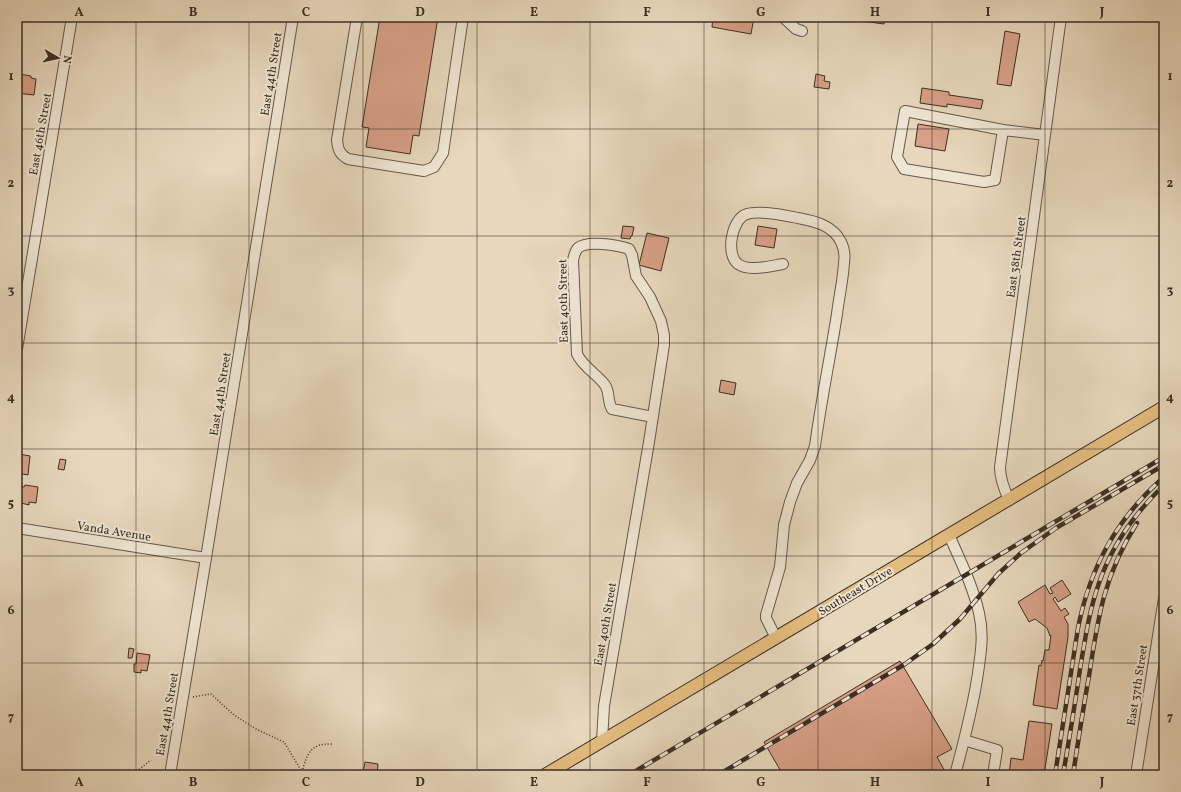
<svg xmlns="http://www.w3.org/2000/svg" width="1181" height="792" font-family="Vollkorn,serif">
<rect width="100%" height="100%" fill="#e7d7bc"/>
<filter id="stains"><feTurbulence type="fractalNoise" baseFrequency=".005" numOctaves="4"/><feColorMatrix values="0 0 0 0 .2 0 0 0 0 .09 0 0 0 0 .02 0 0 0 .5 -.17"/></filter>
<radialGradient id="worn" r=".72"><stop offset=".6" stop-color="#630" stop-opacity="0"/><stop offset="1" stop-color="#630" stop-opacity=".3"/></radialGradient>
<path fill="#d8a087" stroke="#3b2f24" d="M 380,17 L 438,17 L 419,136 L 413,135 L 410,154 L 366,147 L 369,128 L 362,127 Z
M 713,17 L 754,17 L 751,34 L 712,27 Z
M 862,17 L 885,17 L 884,24 L 862,21 Z
M 1005,31 L 1020,34 L 1011,86 L 997,84 Z
M 19,74 L 31,76 L 31,78 L 36,79 L 34,95 L 17,93 Z
M 816,74 L 825,76 L 824,81 L 830,82 L 829,89 L 814,87 Z
M 922,88 L 949,92 L 949,95 L 983,100 L 981,109 L 947,104 L 947,107 L 920,103 Z
M 918,124 L 949,129 L 945,151 L 915,146 Z
M 623,226 L 634,227 L 632,236 L 631,236 L 630,239 L 621,238 Z
M 758,226 L 777,229 L 774,248 L 755,245 Z
M 647,233 L 669,238 L 661,271 L 639,265 Z
M 721,380 L 736,383 L 734,395 L 719,392 Z
M 19,454 L 30,456 L 28,475 L 17,473 Z
M 60,459 L 66,460 L 64,470 L 58,469 Z
M 25,485 L 38,487 L 36,503 L 29,502 L 29,505 L 17,502 L 19,486 L 24,487 Z
M 1062,580 L 1071,594 L 1058,602 L 1055,597 L 1053,599 L 1061,611 L 1065,608 L 1069,614 L 1064,617 L 1068,624 L 1068,637 L 1057,709 L 1033,705 L 1039,665 L 1041,666 L 1042,660 L 1043,661 L 1045,650 L 1049,650 L 1051,635 L 1050,636 L 1047,628 L 1035,619 L 1029,622 L 1018,602 L 1045,585 L 1050,594 L 1053,593 L 1050,588 Z
M 129,648 L 134,649 L 132,658 L 128,658 Z
M 137,653 L 150,655 L 147,671 L 141,670 L 141,673 L 134,672 L 134,664 L 136,664 Z
M 900,661 L 952,749 L 937,757 L 946,773 L 942,775 L 783,775 L 764,742 Z
M 1029,721 L 1052,724 L 1044,775 L 1009,775 L 1011,758 L 1023,760 Z
M 365,762 L 378,764 L 377,775 L 363,772 Z"/>
<g fill="none" stroke-linecap="round" stroke-linejoin="round">
<defs>
<path id="minor" d="M 357,17 L 337,140 C 338,149 339,154 348,159 L 424,171 L 434,167 L 443,153 L 463,17
M 783,17 L 796,29 L 802,31
M 1003,130 L 905,111 L 897,157 L 904,169 L 984,182 L 995,180 L 1003,130 L 1045,135
M 17,349 L 72,17
M 1009,500 C 1004,489 1000,479 1000,467 L 1061,17
M 17,528 L 206,558
M 949,535 C 960,560 973,586 979,613 C 984,634 981,652 978,673 C 973,708 964,741 955,775
M 776,638 L 766,618 L 766,615 L 780,567 L 784,525 L 790,502 L 797,483 L 810,460 L 815,446 C 821,402 830,358 837,314 C 839,297 843,280 844,263 C 845,256 844,248 841,242 C 833,225 814,221 798,218 C 784,215 760,210 747,214 C 732,218 725,254 738,264 C 749,272 770,266 783,264
M 964,740 L 997,750 L 993,775
M 602,741 L 604,706 L 649,442 L 664,345 L 664,335 L 661,321 L 650,297 L 636,276 L 632,255 L 629,249 C 618,245 587,240 578,248 C 575,251 574,256 573,260 L 577,354 C 583,367 597,374 605,385 C 610,392 607,401 612,409 L 653,417
M 170,775 L 206,558 L 293,17
M 1136,775 L 1164,598"/>
<path id="major" d="M 545,775 L 1164,407"/>
</defs>
<use href="#minor" stroke="#66594a" stroke-width="12"/>
<use href="#major" stroke="#3b2f24" stroke-width="14"/>
<path stroke="#3b2f24" stroke-width="1.5" stroke-dasharray="1 2" stroke-linecap="butt" d="M 193,697 L 211,694 L 234,715 L 256,729 L 284,742 L 302,772 L 302,775
M 302,772 C 307,753 311,743 332,744
M 132,775 L 151,760"/>
<use href="#minor" stroke="#efe5d3" stroke-width="10"/>
<use href="#major" stroke="#e4bc7e" stroke-width="12"/>
<defs>
<path id="rail" d="M 629,775 L 1164,457
M 718,775 L 905,664 L 933,644 L 960,619 L 998,574 L 1021,553 L 1056,528 L 1164,465
M 1055,775 L 1078,628 C 1090,567 1117,518 1164,477
M 1063,775 C 1069,740 1075,705 1080,669 C 1085,640 1089,611 1099,583 C 1112,545 1136,512 1164,485
M 1073,775 C 1078,742 1083,709 1089,676 C 1098,617 1104,575 1137,523"/>
</defs>
<use href="#rail" stroke="#3b2f24" stroke-width="4.5"/>
<use href="#rail" stroke="#efe5d3" stroke-width="3" stroke-dasharray="9" stroke-linecap="butt"/>
</g>
<path fill="none" stroke="#3b2f24" stroke-width="1" stroke-opacity="0.55" d="M 136,17 L 136,775M 249,17 L 249,775M 363,17 L 363,775M 477,17 L 477,775M 590,17 L 590,775M 704,17 L 704,775M 818,17 L 818,775M 932,17 L 932,775M 1045,17 L 1045,775M 17,129 L 1164,129M 17,236 L 1164,236M 17,343 L 1164,343M 17,449 L 1164,449M 17,556 L 1164,556M 17,663 L 1164,663"/>
<g text-anchor="middle" stroke-width="4" stroke-linejoin="round" paint-order="stroke">
<g font-size="12" fill="#3b2f24" stroke="#efe5d3">
<text transform="translate(271 74) rotate(-81)" y="4">East 44th Street</text>
<text transform="translate(40 134) rotate(-80)" y="4">East 46th Street</text>
<text transform="translate(1016 257) rotate(-82)" y="4">East 38th Street</text>
<text transform="translate(563 301) rotate(-91)" y="4">East 40th Street</text>
<text transform="translate(220 394) rotate(-81)" y="4">East 44th Street</text>
<text transform="translate(114 531) rotate(9)" y="4">Vanda Avenue</text>
<text transform="translate(855 591) rotate(-31)" y="4">Southeast Drive</text>
<text transform="translate(605 624) rotate(-80)" y="4">East 40th Street</text>
<text transform="translate(1137 685) rotate(-81)" y="4">East 37th Street</text>
<text transform="translate(167 714) rotate(-80)" y="4">East 44th Street</text>
</g>
</g>
<rect width="1181" height="792" fill="none" stroke="#e7d7bc" stroke-width="44"/>
<g transform="translate(58 58) rotate(99)" stroke="#efe5d3" stroke-width="3" paint-order="stroke">
<path d="M0-3L7 15L0 10L-7 15Z" fill="#3b2f24"/>
<text y="-6" font-size="11" font-weight="bold" text-anchor="middle" fill="#3b2f24">N</text>
</g>
<rect x="22" y="22" width="1137" height="748" fill="none" stroke="#3b2f24" stroke-width="1.5"/>
<g font-size="13" text-anchor="middle" font-weight="bold" fill="#3b2f24">
<text x="79" y="16">A</text>
<text x="193" y="16">B</text>
<text x="306" y="16">C</text>
<text x="420" y="16">D</text>
<text x="534" y="16">E</text>
<text x="647" y="16">F</text>
<text x="761" y="16">G</text>
<text x="875" y="16">H</text>
<text x="988" y="16">I</text>
<text x="1102" y="16">J</text>
<text x="11" y="80">1</text>
<text x="1170" y="80">1</text>
<text x="11" y="187">2</text>
<text x="1170" y="187">2</text>
<text x="11" y="294">3</text>
<text x="1170" y="294">3</text>
<text x="11" y="401">4</text>
<text x="1170" y="401">4</text>
<text x="11" y="507">5</text>
<text x="1170" y="507">5</text>
<text x="11" y="614">6</text>
<text x="1170" y="614">6</text>
<text x="11" y="721">7</text>
<text x="1170" y="721">7</text>
<text x="79" y="786">A</text>
<text x="193" y="786">B</text>
<text x="306" y="786">C</text>
<text x="420" y="786">D</text>
<text x="534" y="786">E</text>
<text x="647" y="786">F</text>
<text x="761" y="786">G</text>
<text x="875" y="786">H</text>
<text x="988" y="786">I</text>
<text x="1102" y="786">J</text>
</g>
<rect width="100%" height="100%" filter="url(#stains)"/>
<rect width="100%" height="100%" fill="url(#worn)"/>
</svg>
